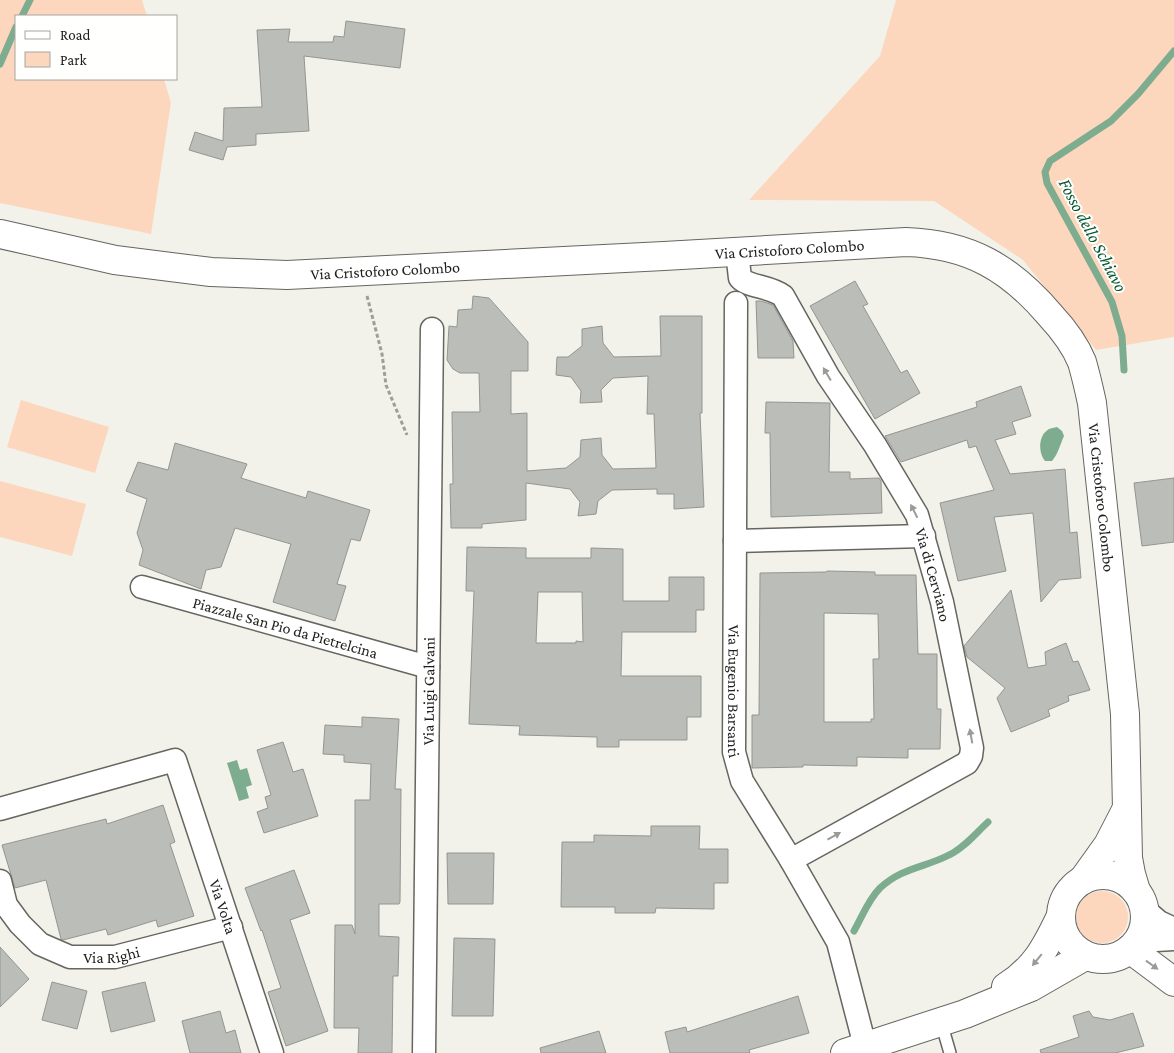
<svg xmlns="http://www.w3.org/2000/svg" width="1174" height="1053" font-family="'Crimson Pro',serif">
<rect width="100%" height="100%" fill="#f2f2eb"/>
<path fill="#fdd7bd" d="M 0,0 L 142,0 L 147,16 L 16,16 L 16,79 L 164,79 L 171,103 L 151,234 L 0,203 Z
M 896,0 L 1174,0 L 1174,337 L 1096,350 L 1023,260 L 934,201 L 749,200 L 880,56 Z
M 21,400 L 109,427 L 95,473 L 7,447 Z
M 0,481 L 86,504 L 72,556 L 0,537 Z
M1076 917a26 26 0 1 1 52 0a26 26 0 1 1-52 0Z"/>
<path fill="#7eac8e" d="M 1057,427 L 1062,431 L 1064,436 C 1060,445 1058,454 1052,461 L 1045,461 C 1038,453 1038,435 1049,429 C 1051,428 1054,428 1057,427 Z
M 237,760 L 240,770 L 247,768 L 252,785 L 246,787 L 249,798 L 239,801 L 227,763 Z"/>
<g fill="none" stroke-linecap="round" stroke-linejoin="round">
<path stroke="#7eac8e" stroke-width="7" d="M 22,16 L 30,0
M 0,64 L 16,27
M 1124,370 L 1122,336 L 1112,302 L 1047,183 L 1045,172 L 1050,161 L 1111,121 L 1138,94 L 1174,51
M 854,931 C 862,917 868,900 880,888 C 903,867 924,868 949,855 C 964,848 976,833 988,822"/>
</g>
<path fill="#bbbeb8" stroke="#939690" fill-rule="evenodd" d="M 346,21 L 405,29 L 400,68 L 304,56 L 309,131 L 256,134 L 256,145 L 227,147 L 223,160 L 189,150 L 195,132 L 223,141 L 224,108 L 262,107 L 257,30 L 290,29 L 288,42 L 333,42 L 334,36 L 344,37 Z
M 855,281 L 868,304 L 863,306 L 901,373 L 907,370 L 920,393 L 875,419 L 810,306 Z
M 473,296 L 489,298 L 528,342 L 528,371 L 511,371 L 511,414 L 527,413 L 527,471 L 566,468 L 580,457 L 581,440 L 601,438 L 602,455 L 613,469 L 656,468 L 654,414 L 647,414 L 648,376 L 613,378 L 601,390 L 602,402 L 580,403 L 581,391 L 571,377 L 556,375 L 557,357 L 568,357 L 582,346 L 582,329 L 602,326 L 603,343 L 614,357 L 661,356 L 660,316 L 702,316 L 702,413 L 700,413 L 704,507 L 674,509 L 674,494 L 657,494 L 657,489 L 612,490 L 598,501 L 596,514 L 578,516 L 580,502 L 570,489 L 526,483 L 526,520 L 482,524 L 482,528 L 451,528 L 450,484 L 453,484 L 452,412 L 480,412 L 479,373 L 460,373 L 453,369 L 447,360 L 449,326 L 457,327 L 458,310 L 472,309 Z
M 756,301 L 761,301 L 773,305 L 793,341 L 794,358 L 758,358 Z
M 1021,386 L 1031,416 L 1012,422 L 1016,434 L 995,440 L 1010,474 L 1065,469 L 1070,533 L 1077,532 L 1081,578 L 1059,580 L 1041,602 L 1033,513 L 994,517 L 1006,571 L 958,581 L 940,503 L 994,490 L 976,446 L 969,448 L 967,440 L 901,462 L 885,436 L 977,407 L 976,402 Z
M 766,402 L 830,403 L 829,472 L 850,472 L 850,479 L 879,478 L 881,481 L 882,513 L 771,517 L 770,433 L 765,433 Z
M 175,443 L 247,464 L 241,478 L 306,498 L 308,491 L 370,510 L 360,541 L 351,539 L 337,584 L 346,586 L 335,621 L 273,602 L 291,544 L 235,528 L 221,567 L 206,570 L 201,589 L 139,565 L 143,550 L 137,533 L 147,499 L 126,491 L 138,462 L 168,470 Z
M 1174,478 L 1174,542 L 1142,546 L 1134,483 Z
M 467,547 L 526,548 L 526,558 L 591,558 L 591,548 L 623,549 L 623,601 L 669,601 L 669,577 L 704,577 L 704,610 L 696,610 L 696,632 L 622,632 L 621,676 L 701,676 L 701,717 L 687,717 L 687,740 L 619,740 L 619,747 L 597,747 L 597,737 L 519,735 L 520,726 L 469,724 L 474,591 L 466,591 ZM 538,592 L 582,592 L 583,642 L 576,641 L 576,643 L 536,643 Z
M 827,571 L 875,572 L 875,575 L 916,575 L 918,654 L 937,654 L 937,709 L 941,709 L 940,749 L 908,749 L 908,758 L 857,757 L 857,766 L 803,765 L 803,767 L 752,768 L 752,715 L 759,715 L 760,573 L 826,572 ZM 824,613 L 878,614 L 879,659 L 873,659 L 874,719 L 871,719 L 871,722 L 824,722 Z
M 1011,590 L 1028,668 L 1046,665 L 1045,652 L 1066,643 L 1073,662 L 1078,661 L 1090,690 L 1068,696 L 1069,701 L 1048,710 L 1050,716 L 1011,732 L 997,698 L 1005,688 L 967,657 L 964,646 Z
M 362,717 L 399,719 L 395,789 L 401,789 L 400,902 L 399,904 L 379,904 L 379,936 L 399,937 L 398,976 L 393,976 L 392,1053 L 358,1053 L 359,1028 L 334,1028 L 335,925 L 352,925 L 355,934 L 355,800 L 370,800 L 371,764 L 344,762 L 344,755 L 323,754 L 325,725 L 362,727 Z
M 283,742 L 293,772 L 303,769 L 318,816 L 264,833 L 257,812 L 268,808 L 265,797 L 271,795 L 257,750 Z
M 163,805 L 175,842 L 170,844 L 194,916 L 158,927 L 156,920 L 108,935 L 106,929 L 63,940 L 61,939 L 46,880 L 15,888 L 2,845 L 106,819 L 107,824 Z
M 651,826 L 700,826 L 699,849 L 728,849 L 728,883 L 714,883 L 714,909 L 656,908 L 655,913 L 615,913 L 615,907 L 561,907 L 562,842 L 594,842 L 594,835 L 651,836 Z
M 447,853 L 494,853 L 493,904 L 448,904 Z
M 294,870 L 310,913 L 290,920 L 328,1031 L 286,1046 L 268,992 L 281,988 L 262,930 L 261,931 L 245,888 Z
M 454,938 L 495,939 L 493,1016 L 452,1016 Z
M 0,947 L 29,979 L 0,1007 Z
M 52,982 L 87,991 L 77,1029 L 42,1020 Z
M 145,982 L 155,1021 L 111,1032 L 102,992 Z
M 798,996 L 809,1033 L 749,1050 L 750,1053 L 670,1053 L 665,1032 L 686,1027 L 687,1032 Z
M 220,1011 L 226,1033 L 235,1030 L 241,1053 L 190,1053 L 182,1021 Z
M 1089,1011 L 1093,1017 L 1110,1020 L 1133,1013 L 1144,1046 L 1115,1053 L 1041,1053 L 1040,1050 L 1079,1037 L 1073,1016 Z
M 599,1031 L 606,1053 L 541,1053 L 540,1048 Z"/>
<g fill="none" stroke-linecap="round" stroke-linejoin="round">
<defs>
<path id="lane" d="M 941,1022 L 950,1053"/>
<g id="street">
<path id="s1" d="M 737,252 L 740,278 C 748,287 770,286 783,296 L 828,376 L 875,445 L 917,515 L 942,602 L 972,748 L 971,756 L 967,763 L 791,860"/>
<path id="s2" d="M 736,303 L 734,752 L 742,781 L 791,860 L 838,942 L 865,1046"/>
<path d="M 735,541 L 924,536"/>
<path id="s3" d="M 142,587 L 428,667"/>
<path id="s4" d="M 0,809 L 175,760 L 272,1053"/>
<path id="s5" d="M 0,881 L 6,905 L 20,924 L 40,944 L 70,957 L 115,957 L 231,927"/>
<path d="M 1145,910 L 1159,922 L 1174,929"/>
<path d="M 1139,941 L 1174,939"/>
<path id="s6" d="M 424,1053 L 432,329"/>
</g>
<g id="secondary">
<path id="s7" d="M 0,234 L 115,260 L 211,272 L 287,275 L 664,256 L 906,242 C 969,244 1010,268 1050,315 C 1063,329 1075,345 1082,362 C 1086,376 1089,389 1092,403 L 1125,714 L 1128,858 L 1131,874 L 1136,891"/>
<circle cx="1103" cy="917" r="42"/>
<path d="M 1083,880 L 1108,845 L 1125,812"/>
<path d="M 1130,949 L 1174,982"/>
<path d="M 1006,987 C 1035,969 1046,947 1060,918"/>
<path d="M 845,1053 L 965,1014 L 1031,987 L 1085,956"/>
</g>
</defs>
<use href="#lane" stroke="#666660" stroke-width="14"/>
<use href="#street" stroke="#666660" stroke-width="25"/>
<use href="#secondary" stroke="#666660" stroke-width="30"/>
<path stroke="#9e9e99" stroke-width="3" stroke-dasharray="4 2.5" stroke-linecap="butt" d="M 367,296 L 382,354 L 386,385 L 407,435"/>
<use href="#lane" stroke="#fff" stroke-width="11"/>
<use href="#street" stroke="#fff" stroke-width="22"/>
<use href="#secondary" stroke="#fff" stroke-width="28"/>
</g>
<defs><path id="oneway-solid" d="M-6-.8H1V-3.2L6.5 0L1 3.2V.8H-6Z" transform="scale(1.25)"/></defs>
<g fill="#9a9a98">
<use href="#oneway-solid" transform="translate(827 374) rotate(-121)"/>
<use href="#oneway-solid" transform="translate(914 511) rotate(-117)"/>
<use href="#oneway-solid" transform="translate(971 736) rotate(-100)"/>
<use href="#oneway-solid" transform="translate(834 836) rotate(-29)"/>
<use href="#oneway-solid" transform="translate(1037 960) rotate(129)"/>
<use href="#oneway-solid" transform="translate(1152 965) rotate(36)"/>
</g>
<g text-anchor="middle" stroke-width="4" stroke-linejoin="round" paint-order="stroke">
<g font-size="16" fill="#1e1e1b" stroke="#fffffe">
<text dy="6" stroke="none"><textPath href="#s7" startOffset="794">Via Cristoforo Colombo</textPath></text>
<text dy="6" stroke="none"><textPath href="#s7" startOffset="389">Via Cristoforo Colombo</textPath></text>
<text dy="6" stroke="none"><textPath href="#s7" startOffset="1272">Via Cristoforo Colombo</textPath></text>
<text dy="6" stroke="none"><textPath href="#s1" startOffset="392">Via di Cerviano</textPath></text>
<text dy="6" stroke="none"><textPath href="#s3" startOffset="149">Piazzale San Pio da Pietrelcina</textPath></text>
<text dy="6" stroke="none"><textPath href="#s2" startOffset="388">Via Eugenio Barsanti</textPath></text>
<text dy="6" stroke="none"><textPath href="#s6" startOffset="362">Via Luigi Galvani</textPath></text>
<text dy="6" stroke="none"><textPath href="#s4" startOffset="336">Via Volta</textPath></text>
<text dy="6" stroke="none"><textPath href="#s5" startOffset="151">Via Righi</textPath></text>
</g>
<g font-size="18" font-style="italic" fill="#035731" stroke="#fffffe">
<text transform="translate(1093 235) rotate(62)" y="6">Fosso dello Schiavo</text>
</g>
</g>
<rect x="15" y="15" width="162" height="65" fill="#fffffe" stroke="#a5a5a3"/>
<rect x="25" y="31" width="25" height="8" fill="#ffffff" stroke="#a5a5a3"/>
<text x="60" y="40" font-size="15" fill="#1e1e1b">Road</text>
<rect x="25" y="52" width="25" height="15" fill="#fdd7bd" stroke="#a5a5a3"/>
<text x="60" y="65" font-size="15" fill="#1e1e1b">Park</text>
</svg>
